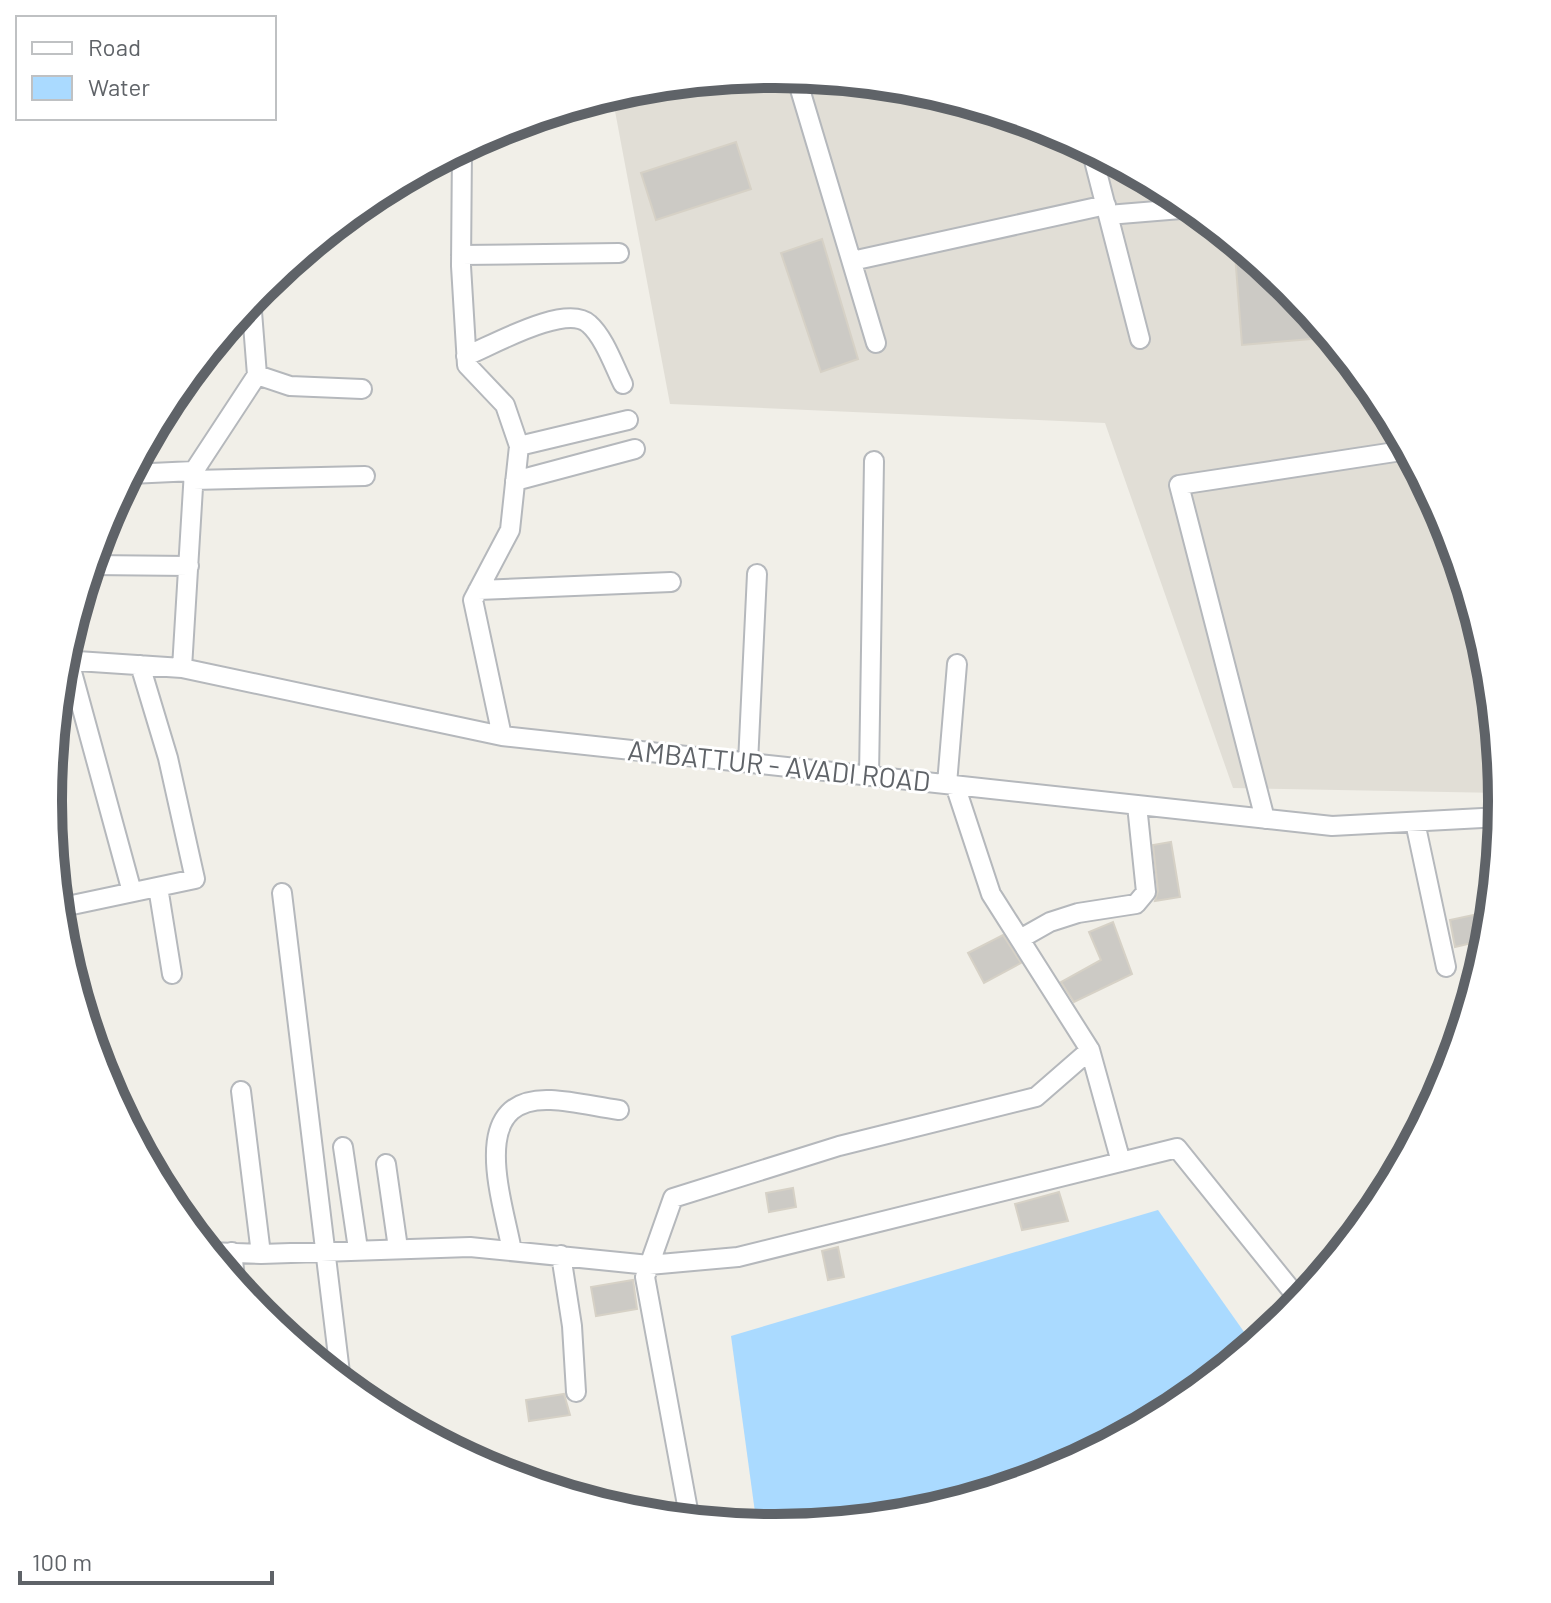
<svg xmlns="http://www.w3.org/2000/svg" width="1551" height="1603" font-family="Barlow,sans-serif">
<rect width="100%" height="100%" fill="#f1efe8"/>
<path fill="#e1ded6" d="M 776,74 L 918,88 L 1054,130 L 1180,197 L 1290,287 L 1381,398 L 1448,524 L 1489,660 L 1502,793 L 1233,788 L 1105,423 L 670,404 L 612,95 L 634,88 Z"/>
<path fill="#aadaff" d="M 1158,1210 L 1254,1346 L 1179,1407 L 1053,1474 L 917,1515 L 775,1529 L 757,1527 L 731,1336 Z"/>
<path fill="#cccac5" stroke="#d6d1c6" stroke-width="2" d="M 736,142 L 751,189 L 656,220 L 641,173 Z
M 822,239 L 858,359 L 821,372 L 781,253 Z
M 1234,241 L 1290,287 L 1321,325 L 1322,338 L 1242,345 Z
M 1171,842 L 1180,897 L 1155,901 L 1158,891 L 1153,845 Z
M 1492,911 L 1489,939 L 1455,947 L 1450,920 Z
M 1113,922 L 1132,974 L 1074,1002 L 1061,982 L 1101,960 L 1089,932 Z
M 1003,935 L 1021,963 L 984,983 L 968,953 Z
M 793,1188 L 796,1207 L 769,1212 L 766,1193 Z
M 1059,1192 L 1068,1221 L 1022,1230 L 1015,1204 Z
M 838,1247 L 844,1277 L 828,1280 L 822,1251 Z
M 633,1280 L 637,1309 L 596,1316 L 591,1287 Z
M 564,1394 L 570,1415 L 529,1421 L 526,1400 Z"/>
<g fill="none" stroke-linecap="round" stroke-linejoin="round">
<defs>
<path id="minor" d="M 796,76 L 876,343
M 462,148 L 461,266 L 467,365 L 505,405 L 519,446 L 510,530 L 473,600 L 502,736
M 1091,149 L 1140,339
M 1108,215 L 1193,208
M 461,255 L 619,253
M 852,261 L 1106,205
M 466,356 C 493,345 566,303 589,324 C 604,337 614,366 623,384
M 257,375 L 290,386 L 362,389
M 519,446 L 628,420
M 194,471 L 257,375 L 251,299
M 130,474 L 194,471 L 182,668
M 193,480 L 365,476
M 515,481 L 635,449
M 91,565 L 189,566
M 478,590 L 671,582
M 62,660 L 182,668 L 502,736 L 1332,826 L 1501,817
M 69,661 L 132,892
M 748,763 L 757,574
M 869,776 L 874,461
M 947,784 L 957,664
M 1265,819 L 1179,485 L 1408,450
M 1415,822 L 1446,967
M 158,887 L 172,974
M 282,893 L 341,1381
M 58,908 L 195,879 L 168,758 L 140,665
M 1020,939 L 1050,922 L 1078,913 L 1136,904 L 1146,892 L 1137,805
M 1090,1050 L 1121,1162
M 96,1057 L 101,1058
M 241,1091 L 261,1254
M 343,1147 L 358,1249
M 386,1164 L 398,1248
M 512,1251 C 503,1201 465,1096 551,1100 C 573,1101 597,1107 619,1110
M 209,1252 L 261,1254 L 470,1247 L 649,1265 L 738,1257 L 1177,1148 L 1301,1302
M 232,1252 L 236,1286
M 561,1255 L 572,1326 L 576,1392
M 690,1521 L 645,1277 L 673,1198 L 839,1146 L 1036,1097 L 1090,1050 L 991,894 L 955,785"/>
</defs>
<use href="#minor" stroke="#b5b8bc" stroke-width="22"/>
<use href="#minor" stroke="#fff" stroke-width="18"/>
</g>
<g text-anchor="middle" stroke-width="6" stroke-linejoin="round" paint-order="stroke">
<g font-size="28" fill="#5f6368" stroke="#fff">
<text transform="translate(779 766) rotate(6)" y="10">AMBATTUR - AVADI ROAD</text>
</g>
</g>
<path d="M0 0H1551V1603H0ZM62 801a713 713 0 1 1 1426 0a713 713 0 1 1-1426 0Z" fill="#fff" fill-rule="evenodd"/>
<path fill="none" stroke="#5f6368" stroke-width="10" d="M62 801a713 713 0 1 1 1426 0a713 713 0 1 1-1426 0Z"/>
<rect x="16" y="16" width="260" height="104" fill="#ffffff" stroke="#bfc1c3" stroke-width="2"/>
<rect x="32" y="42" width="40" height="12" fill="#ffffff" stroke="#bfc1c3" stroke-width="2"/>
<text x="88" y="56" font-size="24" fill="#5f6368">Road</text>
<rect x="32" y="76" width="40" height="24" fill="#aadaff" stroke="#bfc1c3" stroke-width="2"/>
<text x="88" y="96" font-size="24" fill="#5f6368">Water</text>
<path d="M20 1571v12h252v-12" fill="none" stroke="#5f6368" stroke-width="4"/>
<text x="32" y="1571" font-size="24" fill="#5f6368" stroke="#ffffff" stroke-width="6" paint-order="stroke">100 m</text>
</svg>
